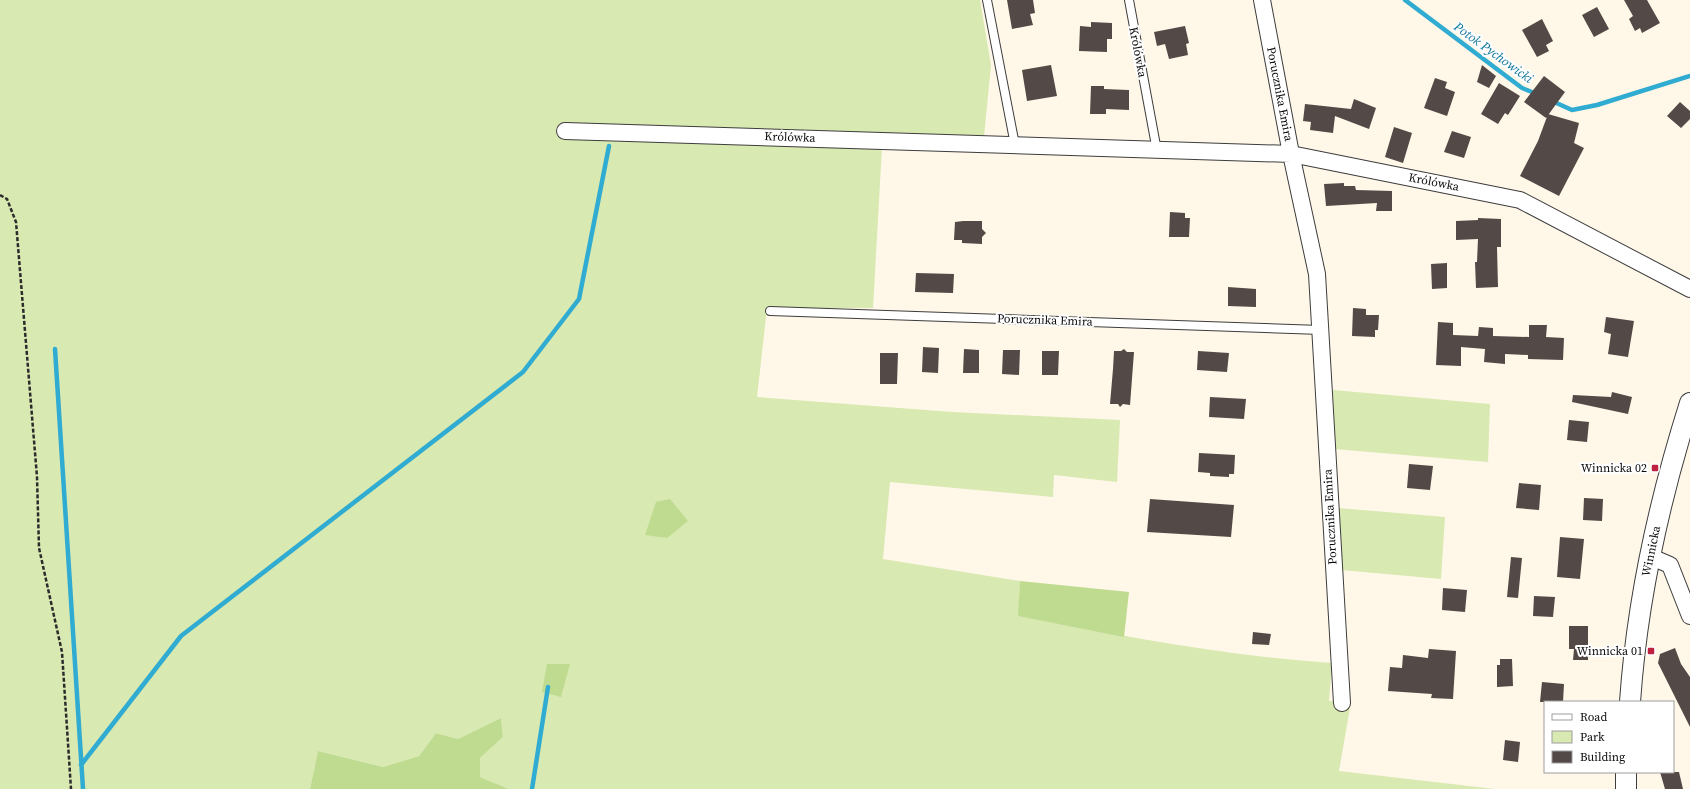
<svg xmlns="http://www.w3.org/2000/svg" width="1690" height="789" font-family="'Source Serif 4',serif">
<rect width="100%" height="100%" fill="#fff7e8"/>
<path fill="#d8e9b1" d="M 0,0 L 980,0 L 991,65 L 984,137 L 882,147 L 873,308 L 767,308 L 757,397 L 952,412 L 1120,420 L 1117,482 L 1054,475 L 1053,497 L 890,482 L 883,559 L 1020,581 L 1019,616 C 1122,636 1227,656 1332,663 L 1329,701 L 1351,702 L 1339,771 L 1495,789 L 509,789 L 480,777 L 480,758 L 503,737 L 501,718 L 458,739 L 436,733 L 419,756 L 383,767 L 318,751 L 310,789 L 0,789 Z
M 1333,390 L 1490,404 L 1488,462 L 1334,449 Z
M 1338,508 L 1445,517 L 1441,579 L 1341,570 Z"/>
<path fill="#bedb90" d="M 670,499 L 688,521 L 667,538 L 645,535 L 656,502 Z
M 1020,581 L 1129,592 L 1124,637 L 1018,616 Z
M 547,664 L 570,664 L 561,697 L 542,692 Z
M 501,718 L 503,737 L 480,758 L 480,777 L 509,789 L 310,789 L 318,751 L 383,767 L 419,756 L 436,733 L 458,739 Z"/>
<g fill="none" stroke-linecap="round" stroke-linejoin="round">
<path stroke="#30abd1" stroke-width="4.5" d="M 1405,0 L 1522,88 L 1537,94
M 1552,101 L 1572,110 L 1597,105 L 1690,76
M 55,349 L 83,789
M 81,765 L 181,636 L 523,372 L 579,299 L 609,146
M 532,789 L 548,687"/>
</g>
<path fill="#534946" d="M 1007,0 L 1033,0 L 1035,13 L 1030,14 L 1033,25 L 1012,29 Z
M 1624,0 L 1647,0 L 1660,23 L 1642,33 L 1640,28 L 1635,31 L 1629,19 L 1633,16 Z
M 1597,7 L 1609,29 L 1594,37 L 1582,15 Z
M 1542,19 L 1553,41 L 1546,45 L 1549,51 L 1537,57 L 1522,30 Z
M 1091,22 L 1112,23 L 1112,39 L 1107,39 L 1107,52 L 1079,51 L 1080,26 L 1091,27 Z
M 1185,26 L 1189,43 L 1186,44 L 1188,55 L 1169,59 L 1165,44 L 1157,46 L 1154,32 Z
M 1051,65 L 1057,96 L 1027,101 L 1022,70 Z
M 1482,65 L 1496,76 L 1489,88 L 1477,82 Z
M 1544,76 L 1565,92 L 1546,118 L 1524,102 Z
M 1435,78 L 1447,82 L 1445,88 L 1455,92 L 1447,116 L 1424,108 Z
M 1499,83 L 1520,96 L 1508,115 L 1505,113 L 1498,124 L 1481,114 Z
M 1091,86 L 1104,86 L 1104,89 L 1129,90 L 1129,110 L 1106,109 L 1106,114 L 1090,114 Z
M 1354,99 L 1376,108 L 1369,129 L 1335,116 L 1333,133 L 1310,130 L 1311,122 L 1303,121 L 1305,104 L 1351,109 Z
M 1680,102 L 1690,111 L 1690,119 L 1681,128 L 1667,116 Z
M 1548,114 L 1579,123 L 1574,143 L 1584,148 L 1559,196 L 1520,176 L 1538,141 Z
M 1394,127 L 1412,133 L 1403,163 L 1385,157 Z
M 1452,131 L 1471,137 L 1464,158 L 1444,152 Z
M 1344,183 L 1344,186 L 1355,186 L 1356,190 L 1392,191 L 1392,211 L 1376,211 L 1377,203 L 1326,206 L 1324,184 Z
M 1170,212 L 1185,213 L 1185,218 L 1190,218 L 1189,237 L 1169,237 Z
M 1478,218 L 1501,219 L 1501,247 L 1497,247 L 1498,287 L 1476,288 L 1475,262 L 1477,262 L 1478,239 L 1456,240 L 1456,221 L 1478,220 Z
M 963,221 L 982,221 L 982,229 L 986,233 L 982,237 L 982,244 L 962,243 L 962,240 L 954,240 L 955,222 Z
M 1447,263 L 1447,288 L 1432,289 L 1431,264 Z
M 916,273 L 954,274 L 953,293 L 915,292 Z
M 1228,287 L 1256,289 L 1256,307 L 1228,306 Z
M 1353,308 L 1366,309 L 1366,315 L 1379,315 L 1378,330 L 1375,330 L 1375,337 L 1352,336 Z
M 1606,317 L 1634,321 L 1628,357 L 1608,354 L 1611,334 L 1604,332 Z
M 1438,322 L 1453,323 L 1453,335 L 1478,336 L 1479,327 L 1493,328 L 1493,336 L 1529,337 L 1529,325 L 1547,325 L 1546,337 L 1564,338 L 1563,360 L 1528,359 L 1528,355 L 1505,354 L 1505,364 L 1484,362 L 1485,349 L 1461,347 L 1461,366 L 1436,365 Z
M 923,347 L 939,348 L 938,373 L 922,372 Z
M 964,349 L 979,350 L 979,373 L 963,373 Z
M 1124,349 L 1127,352 L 1134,352 L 1130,405 L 1123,404 L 1120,407 L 1118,404 L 1110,404 L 1113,369 L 1114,351 L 1121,351 Z
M 1003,350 L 1020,350 L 1019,375 L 1002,374 Z
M 1042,351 L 1059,351 L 1058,375 L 1042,375 Z
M 1198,351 L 1229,353 L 1227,372 L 1197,370 Z
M 880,353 L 898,353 L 897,384 L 880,384 Z
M 1612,392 L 1632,397 L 1628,414 L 1572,402 L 1573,395 L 1611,397 Z
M 1210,397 L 1246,399 L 1244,419 L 1209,417 Z
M 1569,420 L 1589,422 L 1587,442 L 1567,440 Z
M 1199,453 L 1235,455 L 1234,474 L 1229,474 L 1229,477 L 1210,476 L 1210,473 L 1198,472 Z
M 1409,464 L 1433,466 L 1430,490 L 1407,488 Z
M 1519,483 L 1541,485 L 1539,510 L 1516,508 Z
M 1584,498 L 1603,499 L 1602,521 L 1583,520 Z
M 1150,499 L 1234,505 L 1231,537 L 1147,532 Z
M 1560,537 L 1584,539 L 1580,579 L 1557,577 Z
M 1511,557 L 1522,558 L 1518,598 L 1507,597 Z
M 1443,588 L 1467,590 L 1465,612 L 1442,610 Z
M 1534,596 L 1555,597 L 1553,617 L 1533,616 Z
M 1569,626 L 1588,626 L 1588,660 L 1573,660 L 1574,649 L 1569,649 Z
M 1253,632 L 1271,634 L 1269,645 L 1252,644 Z
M 1675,648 L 1681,664 L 1690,677 L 1690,727 L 1658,663 L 1660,654 Z
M 1429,649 L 1456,651 L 1453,699 L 1431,698 L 1432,694 L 1388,691 L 1390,667 L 1402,668 L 1403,655 L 1428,658 Z
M 1500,659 L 1512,659 L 1513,686 L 1497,687 L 1497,665 L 1500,665 Z
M 1542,682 L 1564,684 L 1563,702 L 1540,702 Z
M 1505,740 L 1520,742 L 1518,762 L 1503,760 Z
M 1660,772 L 1679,772 L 1683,789 L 1665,789 Z"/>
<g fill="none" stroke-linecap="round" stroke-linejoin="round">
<defs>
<path id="service" d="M 987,0 L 1015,145
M 1129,0 L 1157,151
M 770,311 L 1321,330"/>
<path id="minor" d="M 1262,0 L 1291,154 L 1317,274 L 1342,703
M 565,131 L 1291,154 L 1520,200 L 1690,289
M 1649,556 L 1670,565 L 1690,616"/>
<path id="tertiary" d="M 1630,702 C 1637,600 1659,501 1690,403
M 1626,789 L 1626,772"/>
</defs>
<use href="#service" stroke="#3d3d3d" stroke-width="10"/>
<use href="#minor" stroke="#3d3d3d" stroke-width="18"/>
<use href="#tertiary" stroke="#3d3d3d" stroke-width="22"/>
<path stroke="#2c2c2c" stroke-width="2.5" stroke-dasharray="4 2" stroke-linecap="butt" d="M 0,195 L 7,199 L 16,222 L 37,477 L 39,548 L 62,652 L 71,789"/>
<use href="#service" stroke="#fff" stroke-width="8"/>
<use href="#minor" stroke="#fff" stroke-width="16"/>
<use href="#tertiary" stroke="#fff" stroke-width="20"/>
</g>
<g fill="#bd2041" stroke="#fff" stroke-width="1.5">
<rect x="1651" y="464" width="8" height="8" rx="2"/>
<rect x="1647" y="647" width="8" height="8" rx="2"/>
</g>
<g text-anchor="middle" stroke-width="4" stroke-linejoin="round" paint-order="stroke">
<g font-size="12" fill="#0a0a0a" stroke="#fff">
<text transform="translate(1138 52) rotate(79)" y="4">Królówka</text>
<text transform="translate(1280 94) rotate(79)" y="4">Porucznika Emira</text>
<text transform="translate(790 137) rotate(2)" y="4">Królówka</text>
<text transform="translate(1434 182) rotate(11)" y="4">Królówka</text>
<text transform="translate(1045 320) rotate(2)" y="4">Porucznika Emira</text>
<text transform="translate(1330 517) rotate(-93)" y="4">Porucznika Emira</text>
<text transform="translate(1651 551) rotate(-78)" y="4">Winnicka</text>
</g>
<g font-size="12" fill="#0a0a0a" stroke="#fff" text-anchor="end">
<text x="1647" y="472">Winnicka 02</text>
<text x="1643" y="655">Winnicka 01</text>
</g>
<g font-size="13" font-style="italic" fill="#12789e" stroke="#fff">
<text transform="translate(1494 52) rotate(36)" y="5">Potok Pychowicki</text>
</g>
</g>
<rect x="1544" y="701" width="130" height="72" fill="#ffffff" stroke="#9d9d9d"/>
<rect x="1552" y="714" width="20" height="6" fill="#ffffff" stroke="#9d9d9d"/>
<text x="1580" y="721" font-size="12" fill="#0a0a0a">Road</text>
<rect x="1552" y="731" width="20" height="12" fill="#d8e9b1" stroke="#9d9d9d"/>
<text x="1580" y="741" font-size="12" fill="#0a0a0a">Park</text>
<rect x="1552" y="751" width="20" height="12" fill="#534946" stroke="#9d9d9d"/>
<text x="1580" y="761" font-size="12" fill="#0a0a0a">Building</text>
</svg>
